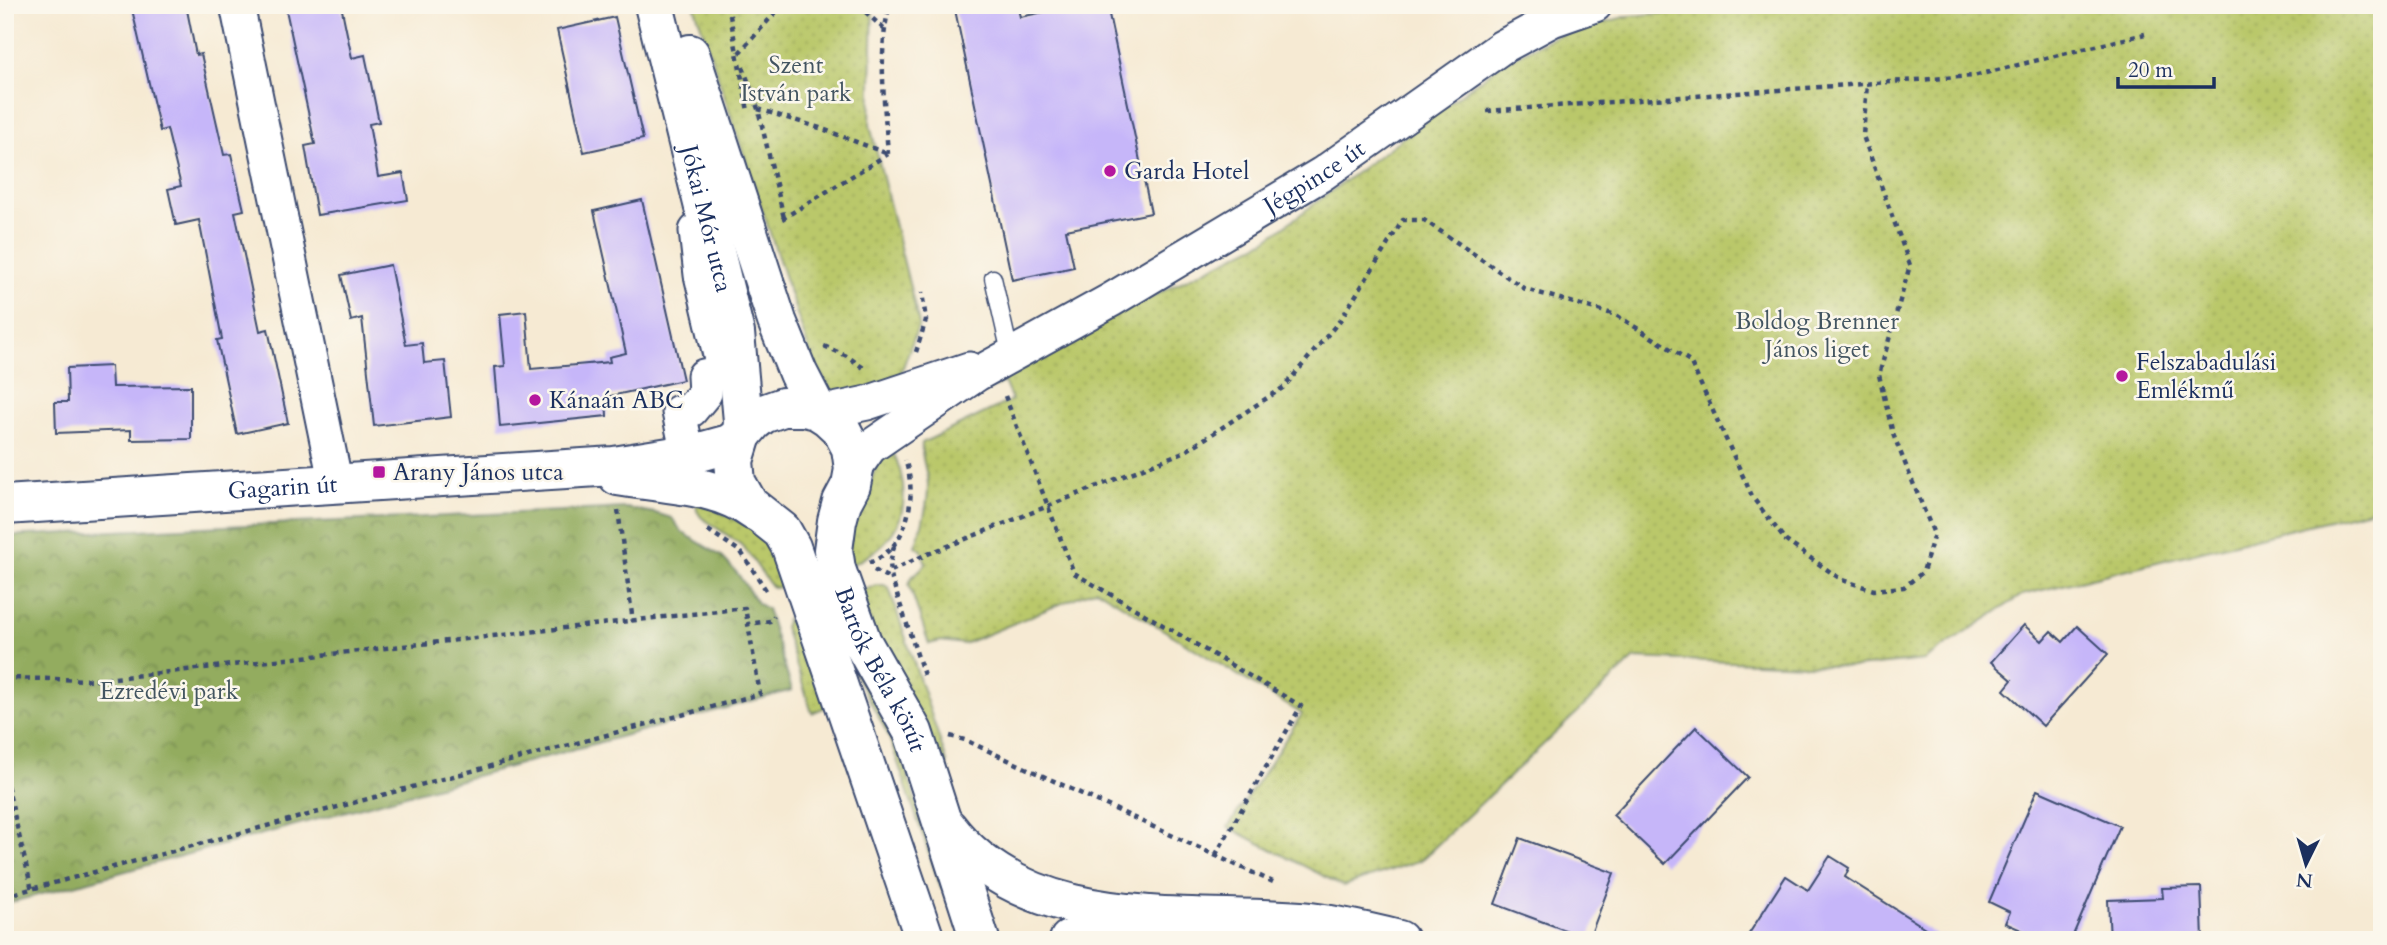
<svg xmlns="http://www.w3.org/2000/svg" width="2387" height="945" font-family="Cardo,serif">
<defs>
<pattern id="grass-dots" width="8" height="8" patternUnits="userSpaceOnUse" patternTransform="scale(1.75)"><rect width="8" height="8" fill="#bac86a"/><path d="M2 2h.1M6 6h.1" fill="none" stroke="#9fac5e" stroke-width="1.8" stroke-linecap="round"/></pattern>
<pattern id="forest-crowns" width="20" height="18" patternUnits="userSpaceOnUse" patternTransform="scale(1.75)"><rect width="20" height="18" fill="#93ac5e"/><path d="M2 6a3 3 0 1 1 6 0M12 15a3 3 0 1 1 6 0" fill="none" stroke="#778c51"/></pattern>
</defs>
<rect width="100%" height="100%" fill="#fbf7ec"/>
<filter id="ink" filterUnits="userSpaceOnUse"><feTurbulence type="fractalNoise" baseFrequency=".0143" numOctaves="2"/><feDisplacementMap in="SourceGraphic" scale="14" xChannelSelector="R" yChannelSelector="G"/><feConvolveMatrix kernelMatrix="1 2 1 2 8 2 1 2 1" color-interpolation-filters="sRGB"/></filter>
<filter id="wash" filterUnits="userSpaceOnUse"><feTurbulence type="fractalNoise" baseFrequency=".00686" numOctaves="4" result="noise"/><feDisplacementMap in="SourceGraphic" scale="28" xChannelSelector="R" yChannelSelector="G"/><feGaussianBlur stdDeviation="1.57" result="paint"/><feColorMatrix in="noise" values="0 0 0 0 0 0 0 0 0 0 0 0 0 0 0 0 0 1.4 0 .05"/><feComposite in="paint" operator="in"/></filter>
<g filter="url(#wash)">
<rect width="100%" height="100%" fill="#f6ead3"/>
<path fill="url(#grass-dots)" stroke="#6a7c64" stroke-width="2" d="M 694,5 L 873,5 L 870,125 L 919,324 L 895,389 L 838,404 L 811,356 Z
M 1766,5 L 2382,5 L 2382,507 L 2022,595 L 1924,660 L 1856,667 L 1635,658 L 1421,860 L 1343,886 L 1228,827 L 1302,714 L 1096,589 L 964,644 L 941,641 L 929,644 L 909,584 L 912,577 L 926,564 L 921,549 L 915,546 C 922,527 928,507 928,486 C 928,472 920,457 922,443 L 1012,400 L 1004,382 L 969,399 L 1117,314 L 1266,240 L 1504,62 L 1556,36 L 1628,16 Z
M 891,447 C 917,501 903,543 848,566 L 851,527 L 865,503 L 876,465 Z
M 696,500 L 766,535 L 790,584 L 775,588 L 771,586 L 743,546 L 701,517 L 697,511 Z
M 877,585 L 884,585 L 889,588 L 947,762 L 947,777 L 878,643 L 857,592 Z
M 836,600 L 890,719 L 944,890 L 941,888 L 888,734 L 846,657 Z
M 787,619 L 794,627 L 806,664 L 817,676 L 826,707 L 812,713 L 784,627 Z"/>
<path fill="url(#forest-crowns)" stroke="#576e5e" stroke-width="2" d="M 626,508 L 655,513 L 672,518 L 682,532 L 721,556 L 738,574 L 757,603 L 767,609 L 792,690 L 5,904 L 5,536 Z"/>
<g id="blocks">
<path fill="#c6b6f9" d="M 131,5 L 186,5 L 196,55 L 201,54 L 224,155 L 231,154 L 244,210 L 235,212 L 260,331 L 268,329 L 288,423 L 237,434 L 217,340 L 222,339 L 199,220 L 176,225 L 168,189 L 181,186 L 167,129 L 160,131 Z
M 285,5 L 341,5 L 352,58 L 365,55 L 379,122 L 369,124 L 378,177 L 403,173 L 408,200 L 317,215 L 305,146 L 315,144 Z
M 954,5 L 1017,5 L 1020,17 L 1077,5 L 1107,5 L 1151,213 L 1066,230 L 1074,267 L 1012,280 Z
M 615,17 L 643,139 L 584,152 L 557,30 Z
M 642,200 L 683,380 L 606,397 L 607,416 L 500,427 L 495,367 L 505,366 L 500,314 L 526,311 L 531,369 L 610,362 L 609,357 L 626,353 L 594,211 Z
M 390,265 L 406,345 L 422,343 L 424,363 L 445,361 L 451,417 L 374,426 L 362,318 L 351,321 L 341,275 Z
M 111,366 L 112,387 L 191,386 L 191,439 L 131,440 L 131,430 L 56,433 L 55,402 L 68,402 L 67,368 Z
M 2024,625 L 2042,641 L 2051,631 L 2063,642 L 2077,626 L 2108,654 L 2043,726 L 2004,690 L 2012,680 L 1991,662 Z
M 1696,727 L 1748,777 L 1665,864 L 1613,815 Z
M 2037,790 L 2120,826 L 2071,940 L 2044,940 L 2005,923 L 2010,912 L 1989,902 Z
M 1520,838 L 1614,873 L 1589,939 L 1495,904 Z
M 1830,856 L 1849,868 L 1845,877 L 1944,940 L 1745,940 L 1786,876 L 1808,890 Z
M 2201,887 L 2203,940 L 2110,940 L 2108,900 L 2163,898 L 2162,888 Z"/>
</g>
</g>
<g filter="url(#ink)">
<use href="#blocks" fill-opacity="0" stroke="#3c4b70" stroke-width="2"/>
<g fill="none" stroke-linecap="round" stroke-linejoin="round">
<defs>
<path id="lane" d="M 993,278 L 1010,353"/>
<g id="street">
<path d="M 237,5 L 336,485"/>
<path d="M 817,410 L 834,410 L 867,403 L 969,369"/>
<path d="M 684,436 L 679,412 L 691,410 L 705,393 L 704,376 L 724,372 L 701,275 L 696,231"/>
<path id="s1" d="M 852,480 L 858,464 L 870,447 L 977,374 L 1111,300 L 1322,174 L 1502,47 L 1552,20 L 1595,5"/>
</g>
<g id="secondary">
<path id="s2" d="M 654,5 L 735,333 L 743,421 L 742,435 L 734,461 L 736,482 L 749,505 L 782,531 L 791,547 L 925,940"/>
<path d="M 690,54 L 777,321 L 798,373 L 817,410"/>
<path d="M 618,476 C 663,484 716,483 754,511"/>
<path id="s3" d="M 5,505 L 614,466 L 700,452 L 729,444 L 742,435 L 753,422 L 763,414 L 783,407 L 804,407 L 817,410 L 828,417 L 841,429 L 851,448 L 854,469 L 851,485 L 842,502 L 837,521 L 833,550 L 836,569 L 862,642 L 913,732 L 980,940"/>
<path d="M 947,827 C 1028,934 1181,912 1300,921 C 1333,924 1367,932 1399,940"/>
<path d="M 1069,940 L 1137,919"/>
</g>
</defs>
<use href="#lane" stroke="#3c4b70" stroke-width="19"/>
<use href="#street" stroke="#3c4b70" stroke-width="37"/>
<use href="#secondary" stroke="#3c4b70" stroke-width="42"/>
<path stroke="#3c4b70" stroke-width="4.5" stroke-dasharray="5 5" stroke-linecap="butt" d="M 728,5 L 748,111
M 858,5 L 885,30
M 739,53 L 775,13 L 778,5
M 743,67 L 758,109 L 784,218
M 758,109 L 820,128 L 888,154
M 1487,111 L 1973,76 L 2145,34
M 888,154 C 885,110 877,48 890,5
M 782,219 L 888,154
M 824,346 L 847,356 L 865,369
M 916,352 L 926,320 L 922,292
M 1005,396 L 1074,573 L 1301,706 L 1215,856
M 618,510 L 633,622
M 708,530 L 741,552 L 768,593
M 894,546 L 890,564 L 892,580 L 924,675
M 869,563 C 909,548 918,495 905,460
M 874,570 L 891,579
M 891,571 L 923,556 L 1186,451 L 1284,387 L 1341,319 L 1403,220 L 1424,220 L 1525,289 L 1616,315 L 1690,361 L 1753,498 L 1786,541 L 1842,580 L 1874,590 L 1904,587 L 1923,572 L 1934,534 L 1893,434 L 1879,375 L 1910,265 L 1863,136 L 1867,84
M 5,678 L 97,680 L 745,608 L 748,624
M 950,736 L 965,740 L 1273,882
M 5,776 L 32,890
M 5,896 L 760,694 L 748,624 L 770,621 L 774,616
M 13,938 L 14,940"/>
<use href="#lane" stroke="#fff" stroke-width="16"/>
<use href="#street" stroke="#fff" stroke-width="33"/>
<use href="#secondary" stroke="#fff" stroke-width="38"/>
</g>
</g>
<g fill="#b5179e" stroke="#fbf7ec" stroke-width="2.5">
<circle cx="1110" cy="171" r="7"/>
<circle cx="2122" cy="376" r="7"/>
<circle cx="535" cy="400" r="7"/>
<rect x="372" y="465" width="14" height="14" rx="3.5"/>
</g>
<g text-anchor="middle" stroke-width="5" stroke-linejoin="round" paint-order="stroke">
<g font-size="24" fill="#435561" stroke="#fbf7ec">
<text x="796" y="73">Szent<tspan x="796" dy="28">István park</tspan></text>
<text x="1817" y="329">Boldog Brenner<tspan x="1817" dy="28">János liget</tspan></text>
<text x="169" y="699">Ezredévi park</text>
</g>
<g font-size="24" fill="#1b2f5e" stroke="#fbf7ec" text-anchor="start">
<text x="1124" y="179">Garda Hotel</text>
<text x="2136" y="370">Felszabadulási<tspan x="2136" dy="28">Emlékmű</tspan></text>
<text x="549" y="408">Kánaán ABC</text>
<text x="393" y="480">Arany János utca</text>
</g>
<g font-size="24" fill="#1b2f5e" stroke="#fbf7ec">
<text dy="8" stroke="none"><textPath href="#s1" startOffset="558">Jégpince út</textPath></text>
<text dy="8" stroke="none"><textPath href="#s2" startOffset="220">Jókai Mór utca</textPath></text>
<text dy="8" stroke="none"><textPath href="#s3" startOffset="278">Gagarin út</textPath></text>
<text dy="8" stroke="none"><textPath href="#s3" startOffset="1116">Bartók Béla körút</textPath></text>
</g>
</g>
<rect width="2387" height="945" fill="none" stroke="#fbf7ec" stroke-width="28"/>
<g transform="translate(2306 864) rotate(185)" stroke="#fbf7ec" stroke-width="5" paint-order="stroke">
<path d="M0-5L12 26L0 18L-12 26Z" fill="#1b2f5e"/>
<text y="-10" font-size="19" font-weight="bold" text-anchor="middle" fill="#1b2f5e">N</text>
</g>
<path d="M2118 77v10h96v-10" fill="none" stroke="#1b2f5e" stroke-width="3.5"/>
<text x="2128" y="77" font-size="21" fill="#1b2f5e" stroke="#fbf7ec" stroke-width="5" paint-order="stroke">20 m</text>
</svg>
